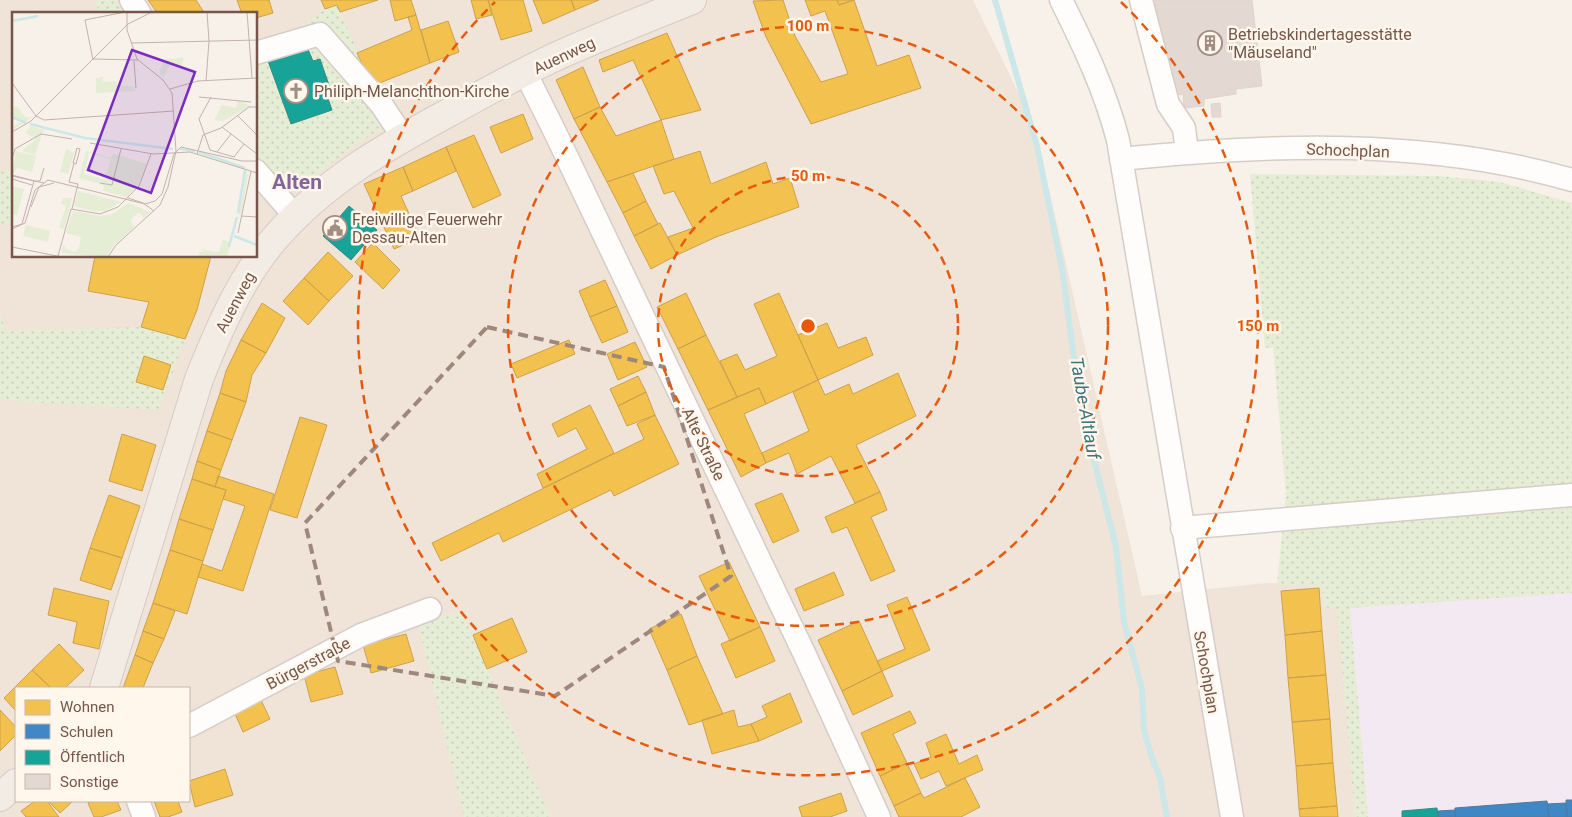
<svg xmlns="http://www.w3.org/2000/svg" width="1572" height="817" font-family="Roboto,sans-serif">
<defs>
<pattern id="grass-dots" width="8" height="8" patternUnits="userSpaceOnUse" patternTransform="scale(1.25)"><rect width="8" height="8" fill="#e5edd5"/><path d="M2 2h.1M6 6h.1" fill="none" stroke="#c8cdb8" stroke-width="1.8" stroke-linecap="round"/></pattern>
</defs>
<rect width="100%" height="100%" fill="#f7f1ea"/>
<path fill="#f0e3d8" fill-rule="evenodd" d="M 0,0 L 973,0 L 1028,112 L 1050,194 L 1142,596 L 1256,584 L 1572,565 L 1572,817 L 0,817 ZM 14,14 L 256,14 L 256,256 L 14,256 ZM 16,688 L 189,688 L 189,801 L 16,801 Z"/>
<path fill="#f3e9f2" d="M 1572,593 L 1572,817 L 1368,817 L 1349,607 Z"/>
<path fill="url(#grass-dots)" d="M 95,0 L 115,0 L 125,14 L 100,14 Z
M 337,5 L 390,124 L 358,143 L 308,181 L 289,181 L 271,176 L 256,155 L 256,42 L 300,28 L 325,9 Z
M 10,170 L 14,192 L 14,223 L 0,224 L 0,172 Z
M 1250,174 L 1439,176 L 1500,182 L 1572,203 L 1572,593 L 1350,608 L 1368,817 L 1355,817 L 1337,609 L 1324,607 L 1322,586 L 1277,585 L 1286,494 L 1273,347 L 1265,348 Z
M 0,312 L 5,331 L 141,327 L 185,339 L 159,410 L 0,400 Z
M 460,612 L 473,635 L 550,817 L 464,817 L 418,623 Z"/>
<path fill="#f2c14e" stroke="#cda14d" d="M 148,0 L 196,0 L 205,14 L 158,14 Z
M 237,0 L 269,0 L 273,13 L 256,18 L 256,14 L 242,14 Z
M 321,0 L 378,0 L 340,12 L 337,5 L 325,9 Z
M 390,0 L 411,0 L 416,15 L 395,21 Z
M 471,0 L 488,0 L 492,15 L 476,19 Z
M 488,0 L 523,0 L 532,31 L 501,40 Z
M 533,0 L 571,0 L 575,10 L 543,24 Z
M 571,0 L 599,0 L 575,10 Z
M 783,0 L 795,36 L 821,82 L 848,74 L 825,11 L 811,16 L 805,0 L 837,0 L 839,5 L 854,0 L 877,66 L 909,55 L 921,88 L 811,124 L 766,37 L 753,1 Z
M 837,0 L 853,0 L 839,5 Z
M 416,15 L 430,63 L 372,86 L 357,53 L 412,30 L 408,17 Z
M 448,21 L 459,52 L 430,63 L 421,30 Z
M 667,33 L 701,110 L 661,120 L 633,60 L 603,72 L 599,60 Z
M 583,67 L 600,107 L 574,119 L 556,80 Z
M 600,107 L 616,136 L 661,120 L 674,159 L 607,182 L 574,119 Z
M 523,114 L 533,139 L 501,153 L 490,127 Z
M 474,135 L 501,195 L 473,208 L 446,147 Z
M 446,147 L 456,171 L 413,191 L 403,167 Z
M 700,151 L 711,184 L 766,162 L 773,184 L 790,178 L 799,207 L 716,237 L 677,255 L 668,237 L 693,228 L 674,191 L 664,194 L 653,166 Z
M 403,167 L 413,191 L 401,196 L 420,238 L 394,249 L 364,184 Z
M 633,173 L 646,201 L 623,213 L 607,182 Z
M 646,201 L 658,224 L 634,236 L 623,213 Z
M 660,223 L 677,255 L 651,269 L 634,236 Z
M 373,243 L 400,270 L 383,289 L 355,262 Z
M 328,252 L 353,276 L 329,301 L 304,278 Z
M 95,256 L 211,256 L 197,310 L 185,339 L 141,327 L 149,302 L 88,291 Z
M 304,278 L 329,301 L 308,325 L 283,301 Z
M 605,280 L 617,306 L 590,317 L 579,291 Z
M 686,293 L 706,335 L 678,349 L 657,307 Z
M 779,293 L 818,380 L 766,404 L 759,388 L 737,397 L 720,361 L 737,354 L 745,370 L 777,356 L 754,304 Z
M 262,303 L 285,318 L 266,353 L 241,340 Z
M 617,306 L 628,332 L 602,343 L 590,317 Z
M 827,323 L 838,348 L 866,337 L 873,355 L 818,380 L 798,335 Z
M 706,335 L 737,397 L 708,410 L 678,349 Z
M 241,340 L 266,353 L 252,375 L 246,402 L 220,393 L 226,371 Z
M 569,340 L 575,354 L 517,378 L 511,364 Z
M 635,342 L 647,367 L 618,380 L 607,354 Z
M 144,356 L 171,365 L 163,390 L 136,382 Z
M 898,373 L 916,416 L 856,445 L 880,492 L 855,503 L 831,456 L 797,474 L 789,453 L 766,463 L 762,453 L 809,431 L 793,392 L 818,380 L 825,395 L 849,384 L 853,394 Z
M 638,376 L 646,392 L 618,406 L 610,389 Z
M 759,388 L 766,404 L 744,414 L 766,463 L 741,477 L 708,410 Z
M 646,392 L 655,415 L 627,426 L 618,406 Z
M 220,393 L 246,402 L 232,440 L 207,431 Z
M 590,405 L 614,453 L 543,488 L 537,474 L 587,449 L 576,428 L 558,437 L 552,424 Z
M 655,415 L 679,464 L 614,496 L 611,490 L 503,542 L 499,533 L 441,561 L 432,543 L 644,439 L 637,424 Z
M 300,417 L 327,425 L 297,518 L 270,510 Z
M 207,431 L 232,440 L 221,470 L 197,461 Z
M 122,434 L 156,445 L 142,491 L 109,481 Z
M 197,461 L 221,470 L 215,487 L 192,479 Z
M 218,476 L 274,494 L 243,591 L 198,577 L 202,564 L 222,571 L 245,506 L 223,499 L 226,490 L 215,487 Z
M 192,479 L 226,490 L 213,530 L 179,519 Z
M 880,492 L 887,510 L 871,517 L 895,571 L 871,581 L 847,527 L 832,533 L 825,517 Z
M 782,493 L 799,531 L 773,543 L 755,504 Z
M 109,495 L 140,506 L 122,558 L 90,548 Z
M 179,519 L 213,530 L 203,561 L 170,550 Z
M 90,548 L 122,558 L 111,590 L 80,580 Z
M 170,550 L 203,561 L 187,614 L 153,603 Z
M 729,562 L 760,627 L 730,641 L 699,576 Z
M 834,572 L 844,595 L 804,611 L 795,589 Z
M 54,588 L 109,601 L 99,649 L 73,643 L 77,622 L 48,615 Z
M 1319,588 L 1322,631 L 1285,635 L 1281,591 Z
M 907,597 L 930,650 L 882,671 L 877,661 L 905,649 L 887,605 Z
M 153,603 L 175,611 L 164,639 L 143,631 Z
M 681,614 L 697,656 L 667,670 L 649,629 Z
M 512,618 L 527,652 L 487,669 L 473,635 Z
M 859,621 L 882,671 L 842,691 L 818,640 Z
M 760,627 L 775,661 L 736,678 L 721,644 Z
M 143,631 L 164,639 L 153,663 L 135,655 Z
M 1322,631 L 1326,675 L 1288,678 L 1285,635 Z
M 406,634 L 414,661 L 371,673 L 363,645 Z
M 59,644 L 84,670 L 65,688 L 51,688 L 32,670 Z
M 135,655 L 153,663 L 143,688 L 123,688 Z
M 697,656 L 723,714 L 689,725 L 667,670 Z
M 335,667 L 343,694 L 311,702 L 304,675 Z
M 32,670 L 51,688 L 16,688 L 16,711 L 4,698 Z
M 882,671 L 893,696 L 853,715 L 842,691 Z
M 1326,675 L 1330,719 L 1292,722 L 1288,678 Z
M 790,693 L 802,722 L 759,741 L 751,724 L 767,717 L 762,706 Z
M 259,696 L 270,719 L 243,732 L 233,709 Z
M 0,710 L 16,727 L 16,735 L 0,751 Z
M 734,710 L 738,727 L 751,724 L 759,741 L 712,754 L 702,720 Z
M 910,711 L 916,723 L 893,734 L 907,763 L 880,776 L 861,733 Z
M 1330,719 L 1333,763 L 1296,766 L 1292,722 Z
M 946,734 L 959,764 L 977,755 L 983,770 L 946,786 L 939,771 L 921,779 L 914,764 L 931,757 L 926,743 Z
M 907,763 L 921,793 L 894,806 L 880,776 Z
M 1333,763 L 1337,806 L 1299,809 L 1296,766 Z
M 225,769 L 233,795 L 195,807 L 189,781 Z
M 965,778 L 980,807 L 961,817 L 899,817 L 894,806 L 921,793 L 924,798 Z
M 841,793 L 847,811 L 830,817 L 802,817 L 799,807 Z
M 35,801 L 47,801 L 59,817 L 26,817 L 21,811 Z
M 48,801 L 73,801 L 60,813 Z
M 93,801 L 117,801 L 121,810 L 101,817 L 94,817 L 88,803 Z
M 154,801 L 178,801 L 182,812 L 168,817 L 160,817 Z
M 1337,806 L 1338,817 L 1300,817 L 1299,809 Z"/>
<path fill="#3f88c5" stroke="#5079a0" d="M 1566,800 L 1572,800 L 1572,817 L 1567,817 Z
M 1547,801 L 1549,817 L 1455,817 L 1455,808 Z
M 1566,803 L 1567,817 L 1549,817 L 1547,804 Z
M 1455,810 L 1455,817 L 1438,817 L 1438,811 Z"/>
<path fill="#17a398" stroke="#348c81" d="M 307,47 L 313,61 L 320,59 L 330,88 L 325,90 L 332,110 L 291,124 L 268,61 Z
M 349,206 L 377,230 L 351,260 L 323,236 Z
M 1437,808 L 1438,817 L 1402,817 L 1402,811 Z"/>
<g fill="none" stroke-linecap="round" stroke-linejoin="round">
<path stroke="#cce7e7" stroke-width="6" d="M 995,0 L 1037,146 L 1062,269 L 1077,380 L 1087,432 L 1116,547 L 1124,622 L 1142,689 L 1144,730 L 1151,755 L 1160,778 L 1167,817"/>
</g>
<path fill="#e4d9d2" stroke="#e0d4cc" d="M 1152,0 L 1252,0 L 1262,86 L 1236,89 L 1236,94 L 1204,99 L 1204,106 L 1184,108 L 1183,94 L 1175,95 Z
M 1220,103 L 1221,117 L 1212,117 L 1211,104 Z"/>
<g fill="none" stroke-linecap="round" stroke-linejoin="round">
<defs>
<path id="minor" d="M 131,0 L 140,14
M 1061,0 C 1084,46 1105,90 1118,140 L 1232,817
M 1141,0 L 1168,104 L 1184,128 L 1187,153
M 256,53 L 320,34 L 381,104 L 403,137
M 525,72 L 553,128 L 804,653 L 879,817
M 1121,159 C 1270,144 1427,138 1572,180
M 256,171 L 296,217
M 1182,528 L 1572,495
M 189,726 L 361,635 L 430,609
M 138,801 L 144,817"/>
<path id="major" d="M 104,688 L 199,379 C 219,329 241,277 276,237 C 324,182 385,147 448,113 C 486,92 525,70 566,52 C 607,34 650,17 692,0
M 0,797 L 16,783"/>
</defs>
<use href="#minor" stroke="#d6cdc7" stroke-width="25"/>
<use href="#major" stroke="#d6cbc6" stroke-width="30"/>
<use href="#minor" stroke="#fefdfc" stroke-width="22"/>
<use href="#major" stroke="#f2ece5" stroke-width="28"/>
</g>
<path fill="none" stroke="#9e877c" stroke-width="4" stroke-dasharray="10 6" stroke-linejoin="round" d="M 487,327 L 664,367 L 731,576 L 555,696 L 338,661 L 305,523 Z"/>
<g fill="none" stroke="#e8590c" stroke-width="2.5" stroke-dasharray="9 6">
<circle cx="808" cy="326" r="150"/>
<circle cx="808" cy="326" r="300"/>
<path d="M1121 2A450 450 0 1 1 495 2"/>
</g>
<defs>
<symbol id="building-ring" viewBox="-11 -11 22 22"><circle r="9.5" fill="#fff6ec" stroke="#a38c82" stroke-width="1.5"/><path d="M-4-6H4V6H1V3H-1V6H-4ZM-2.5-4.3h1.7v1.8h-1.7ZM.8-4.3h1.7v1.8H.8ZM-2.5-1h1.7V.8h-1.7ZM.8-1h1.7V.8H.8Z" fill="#a38c82"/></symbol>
<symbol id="church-ring" viewBox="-11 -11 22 22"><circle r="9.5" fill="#fff6ec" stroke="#a38c82" stroke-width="1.5"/><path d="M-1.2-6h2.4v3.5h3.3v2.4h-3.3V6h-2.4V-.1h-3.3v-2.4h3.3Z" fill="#a38c82"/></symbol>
<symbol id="civic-ring" viewBox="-11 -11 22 22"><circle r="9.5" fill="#fff6ec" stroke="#a38c82" stroke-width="1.5"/><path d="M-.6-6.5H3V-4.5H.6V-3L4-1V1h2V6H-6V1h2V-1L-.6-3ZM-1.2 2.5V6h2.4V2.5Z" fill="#a38c82"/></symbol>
</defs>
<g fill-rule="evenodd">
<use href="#building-ring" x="1196" y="29" width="28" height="28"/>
<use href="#church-ring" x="282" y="77" width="28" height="28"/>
<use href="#civic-ring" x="321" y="214" width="28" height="28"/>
</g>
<g text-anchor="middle" stroke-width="5" stroke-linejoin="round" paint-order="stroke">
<g font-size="16" fill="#76564a" stroke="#fff6ec" text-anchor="start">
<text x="1228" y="40">Betriebskindertagesstätte<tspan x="1228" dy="18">"Mäuseland"</tspan></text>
<text x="314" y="97">Philiph-Melanchthon-Kirche</text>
<text x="352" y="225">Freiwillige Feuerwehr<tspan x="352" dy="18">Dessau-Alten</tspan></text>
</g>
<g font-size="16" fill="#76564a" stroke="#fff6ec">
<text transform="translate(564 55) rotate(-25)" y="6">Auenweg</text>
<text transform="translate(1348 150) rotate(2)" y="6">Schochplan</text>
<text transform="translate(235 302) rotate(-62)" y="6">Auenweg</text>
<text transform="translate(704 444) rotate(64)" y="6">Alte Straße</text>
<text transform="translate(308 663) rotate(-28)" y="6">Bürgerstraße</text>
<text transform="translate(1207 672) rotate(80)" y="6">Schochplan</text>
</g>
<g font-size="18" font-style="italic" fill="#3d767c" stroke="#fff6ec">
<text transform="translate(1085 408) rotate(80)" y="6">Taube-Altlauf</text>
</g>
<g font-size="21" font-weight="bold" fill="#846599" stroke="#fff6ec">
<text x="297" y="189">Alten</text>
</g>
</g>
<g transform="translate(12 12)">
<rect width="245" height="245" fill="#f7f1ea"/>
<path d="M 171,46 L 170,56 L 158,52 L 152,65 L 147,61 L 153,47 ZM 91,65 L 91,70 L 105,69 L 105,73 L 124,75 L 123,79 L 84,81 L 84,66 ZM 226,89 L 239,94 L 211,109 L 202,108 L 210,93 L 224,96 ZM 5,94 L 14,106 L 22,104 L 0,118 L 0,115 L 11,109 L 0,104 L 0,96 ZM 19,114 L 34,119 L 31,120 L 23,143 L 10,139 L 24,127 L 13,121 ZM 54,137 L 62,141 L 56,162 L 48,160 ZM 4,139 L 24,144 L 20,160 L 5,156 L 0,162 ZM 74,139 L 99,146 L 102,142 L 135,152 L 127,171 L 115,185 L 91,179 L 92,173 L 67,166 ZM 77,141 L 99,147 L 93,167 L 72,162 ZM 234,159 L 236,164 L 229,202 L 226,203 ZM 0,174 L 12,177 L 5,203 L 0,202 ZM 66,179 L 109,190 L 93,199 L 81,199 L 62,194 ZM 51,186 L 60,186 L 52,217 L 47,216 L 54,194 L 49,192 ZM 116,191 L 138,200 L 132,206 L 127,200 L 121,205 L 119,210 L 122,215 L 102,233 L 94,245 L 50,241 L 51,232 L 54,237 L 63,240 L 67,236 L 69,225 L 54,221 L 61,199 L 88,204 L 101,202 Z" fill="#e5edd5" fill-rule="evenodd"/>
<path d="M 14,213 L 38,219 L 36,230 L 11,224 ZM 222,213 L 215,245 L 186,245 L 188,240 L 192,240 L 188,237 L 207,240 L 211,227 L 217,230 Z" fill="#e5edd5"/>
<path fill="none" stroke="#cce7e7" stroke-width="2.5" d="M 0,9 L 26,4M 0,105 L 14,111M 18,112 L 73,126 L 161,137M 168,137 L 183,139M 187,140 L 233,156M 226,201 L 233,158M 222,224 L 245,233M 217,235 L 225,205"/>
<path fill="none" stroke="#c3b3aa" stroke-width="1" d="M 235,0 L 240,66M 119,31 L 245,28M 81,47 L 126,48M 81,48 L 73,8 L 113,0M 122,49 L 124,76M 194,69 L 197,29 L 195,0M 0,71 L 24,104 L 32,108 L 162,99M 158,77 L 186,69 L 245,66M 187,85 L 239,90M 199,85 L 187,107 L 198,138 L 222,145 L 232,132M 225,103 L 245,123M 210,115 L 245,142M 0,120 L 19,109 L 116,12 L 140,0M 78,131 L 141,142 L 178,140 L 245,161M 65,136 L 68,137 L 64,152 L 61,151 ZM 205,140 L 219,122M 185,142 L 191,123 L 209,116 L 237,95 L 245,95M 0,147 L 3,137 L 29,122 L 60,127M 0,163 L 22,169 L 10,212 L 0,215M 0,164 L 32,171M 0,167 L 20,173M 22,169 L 28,169 L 32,156M 88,171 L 100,173 L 109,137M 116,186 L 131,191 L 142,199M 19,195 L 27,175 L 42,171M 60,197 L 66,172 L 57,170 L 62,151M 229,204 L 245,205M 0,217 L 13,211 L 23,178 L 36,168 L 133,192 L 143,189 L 150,182 L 162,142 L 169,135 L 230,149 L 245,149M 226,221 L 239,159M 0,235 L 50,245M 46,244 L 59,197 L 88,202 L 106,195 L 127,174 L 139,142M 96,245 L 104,233 L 148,193 L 156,175 L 164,139 L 160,81 L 151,68 L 125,47 L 115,18 L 115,0"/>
<path fill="#7b2cbf" fill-opacity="0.15" stroke="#7b2cbf" stroke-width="2.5" d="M 120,38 L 183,60 L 139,181 L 76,158 Z"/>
<rect width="245" height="245" fill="none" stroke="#76564a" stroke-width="2.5"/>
</g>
<circle cx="808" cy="326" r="8" fill="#e8590c" stroke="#fff6ec" stroke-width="2.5"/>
<g font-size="15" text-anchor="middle" font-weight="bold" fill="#e8590c" stroke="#fff6ec" stroke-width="5" stroke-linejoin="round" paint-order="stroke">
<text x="808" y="31">100 m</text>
<text x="808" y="181">50 m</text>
<text x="1258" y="331">150 m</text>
</g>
<rect x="15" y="687" width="175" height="115" fill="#fff6ec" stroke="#c8b6ab"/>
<rect x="25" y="700" width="25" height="15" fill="#f2c14e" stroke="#c8b6ab"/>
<text x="60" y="712" font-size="15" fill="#76564a">Wohnen</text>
<rect x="25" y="724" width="25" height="15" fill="#3f88c5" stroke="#c8b6ab"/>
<text x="60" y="737" font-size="15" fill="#76564a">Schulen</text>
<rect x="25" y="750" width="25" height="15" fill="#17a398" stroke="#c8b6ab"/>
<text x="60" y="762" font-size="15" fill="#76564a">Öffentlich</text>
<rect x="25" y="774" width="25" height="15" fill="#e4d9d2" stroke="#c8b6ab"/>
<text x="60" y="787" font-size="15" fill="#76564a">Sonstige</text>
</svg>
